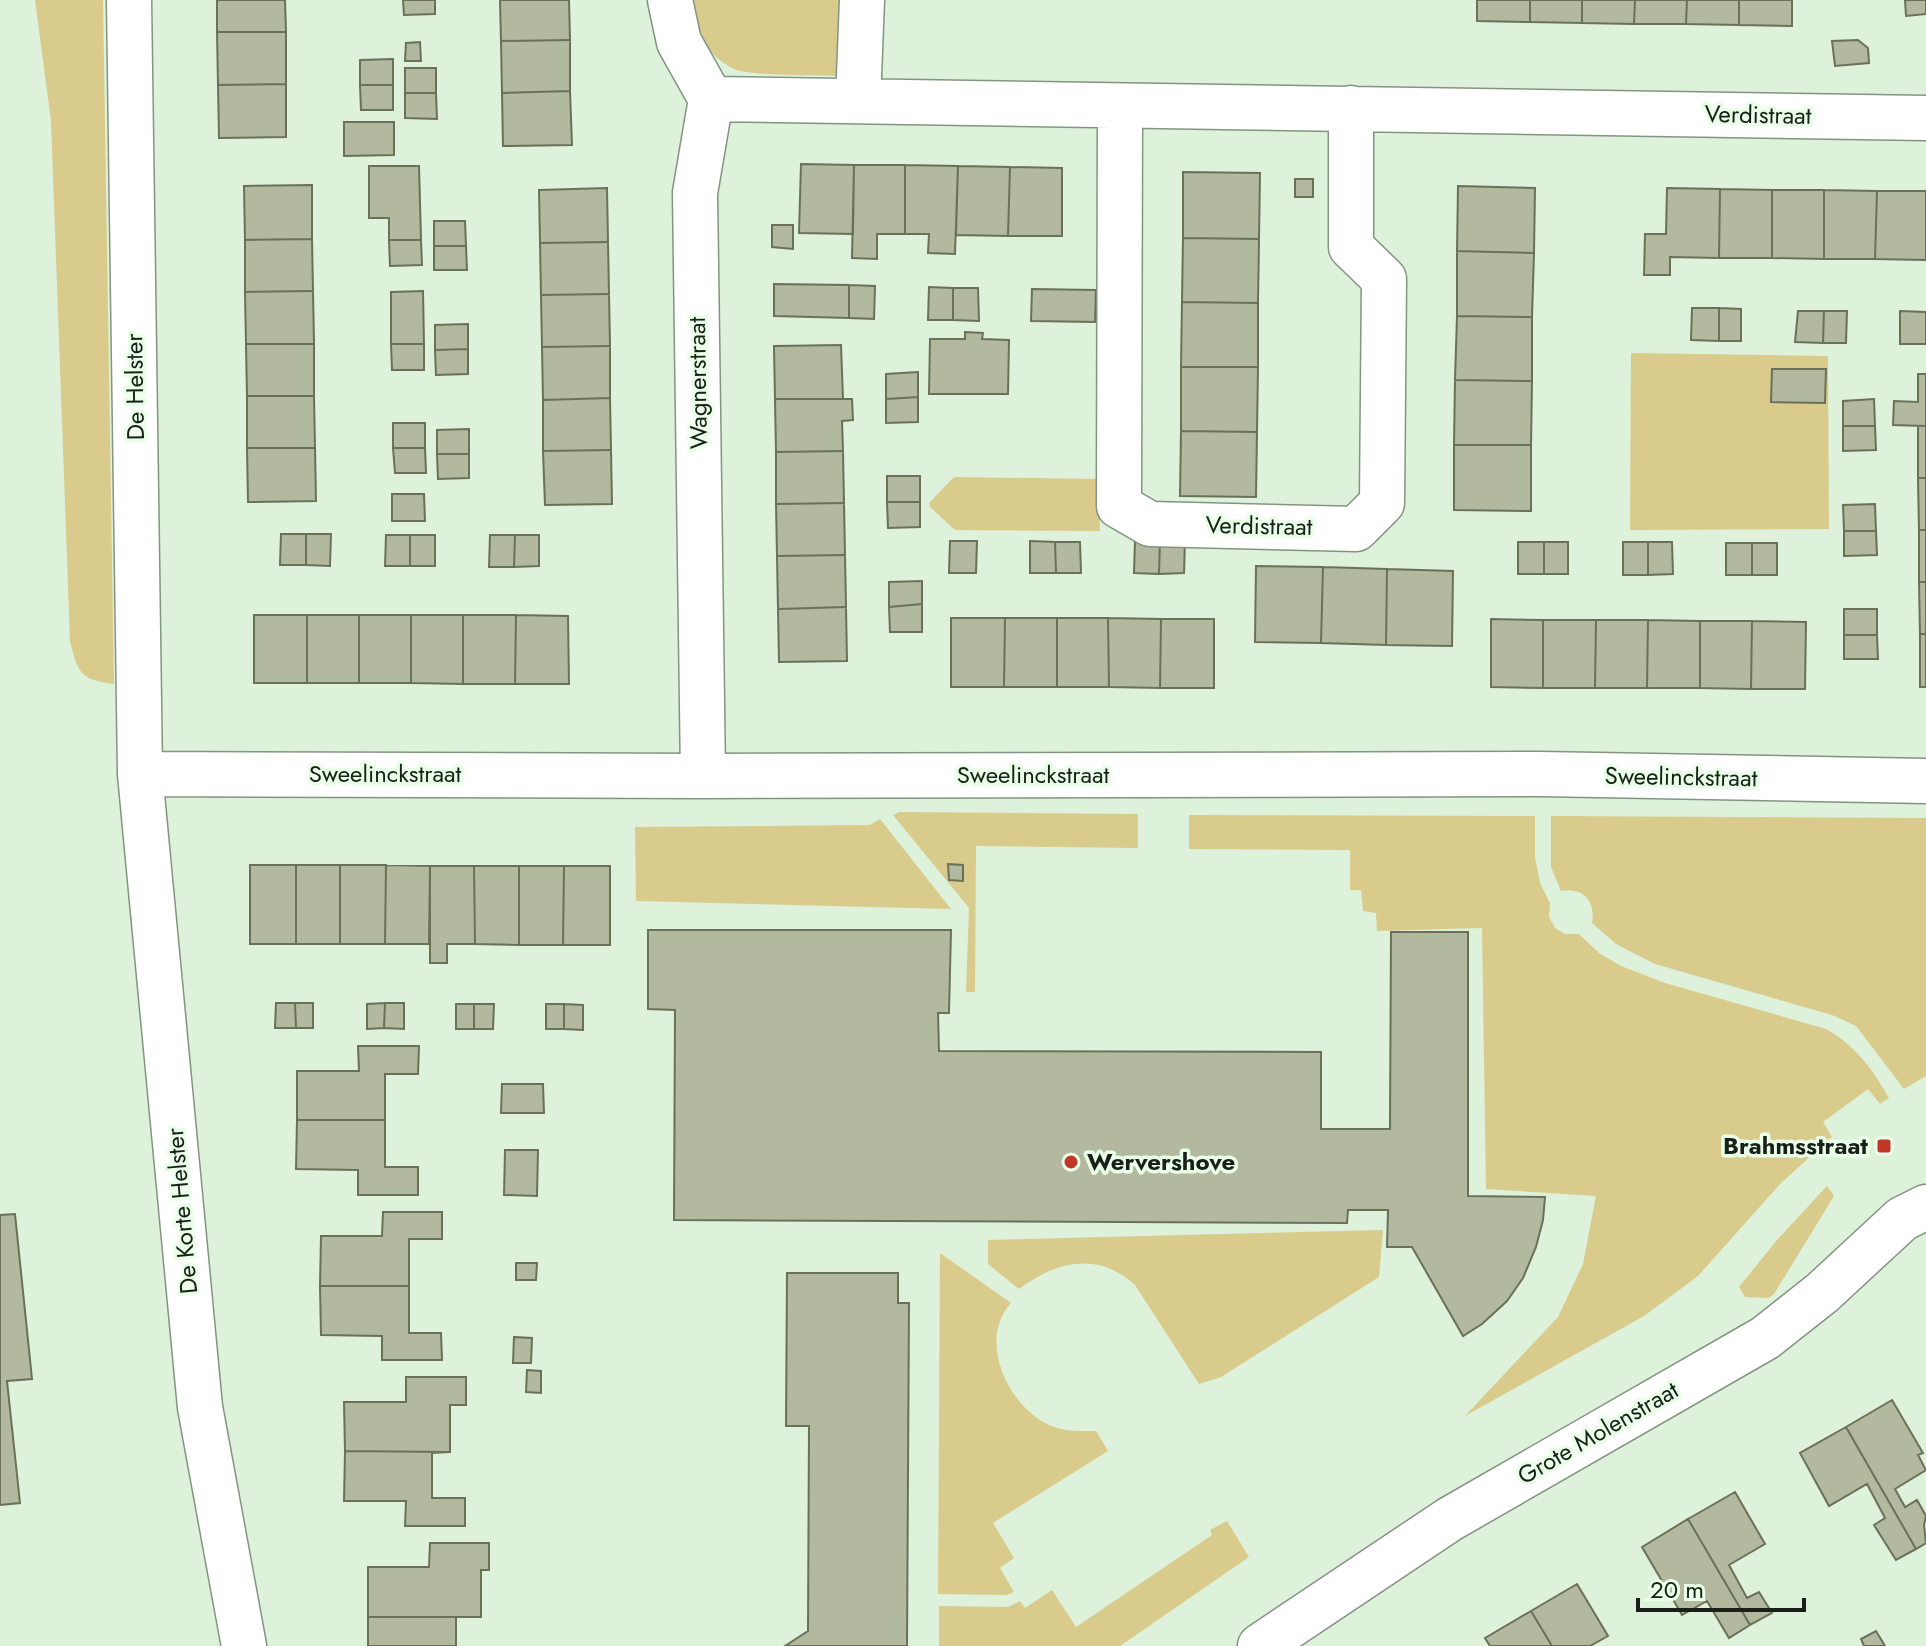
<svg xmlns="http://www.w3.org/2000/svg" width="1926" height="1646" font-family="Jost,sans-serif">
<rect width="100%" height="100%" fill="#ddf1db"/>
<path fill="#d9cb8b" d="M 35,0 L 103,0 L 114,684 C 80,680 78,673 70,641 L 51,121 Z
M 688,0 L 839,0 L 840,76 C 820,75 747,76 734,69 C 708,57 692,28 688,0 Z
M 1631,353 L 1828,356 L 1829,529 L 1630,530 Z
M 954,477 L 1098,479 L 1100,531 L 955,530 L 930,507 L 929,503 Z
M 900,812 L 1138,814 L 1138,848 L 976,846 L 975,992 L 966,992 L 969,908 L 893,815 Z
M 1189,815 L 1535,816 L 1535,858 L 1540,883 L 1550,903 L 1549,917 L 1555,928 L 1565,934 L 1579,934 L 1599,953 L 1621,966 L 1665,983 L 1826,1029 C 1854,1044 1874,1071 1889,1098 L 1880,1104 L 1868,1089 L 1823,1122 L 1832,1137 L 1780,1184 L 1698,1276 L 1644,1316 L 1465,1416 L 1558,1317 L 1583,1264 L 1596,1196 L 1486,1189 L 1482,928 L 1377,931 L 1376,913 L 1363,911 L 1361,890 L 1350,890 L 1350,850 L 1189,849 Z
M 1551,816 L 1926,818 L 1926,1076 L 1904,1089 L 1856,1026 L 1832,1015 L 1655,964 L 1616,944 L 1592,923 C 1596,901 1583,887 1561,891 L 1551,867 Z
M 880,819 L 951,909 L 636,901 L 635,827 L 870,825 Z
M 1827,1186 L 1834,1196 L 1774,1294 L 1769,1298 L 1745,1297 L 1739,1287 L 1777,1240 Z
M 1383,1230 L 1379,1277 L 1221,1377 L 1199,1384 L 1135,1285 C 1098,1251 1056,1261 1019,1289 L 988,1264 L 988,1240 Z
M 940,1253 L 1011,1303 C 977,1340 1008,1405 1047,1424 C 1063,1432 1079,1431 1096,1431 L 1108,1451 L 993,1523 L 1014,1558 L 1000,1568 L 1014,1592 L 1007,1595 L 938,1594 Z
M 1227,1521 L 1249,1557 L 1120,1646 L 939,1646 L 939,1606 L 1008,1607 L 1020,1601 L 1025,1608 L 1052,1590 L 1076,1627 L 1212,1535 L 1210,1530 Z"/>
<path fill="#b2b99f" stroke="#6b7159" stroke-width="2" d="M 217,0 L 285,0 L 286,32 L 217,32 Z
M 403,0 L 435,0 L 435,14 L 404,15 Z
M 500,0 L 569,0 L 570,40 L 501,41 Z
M 1477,0 L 1530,0 L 1530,22 L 1477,21 Z
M 1530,0 L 1582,0 L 1582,23 L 1530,22 Z
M 1582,0 L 1635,0 L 1634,24 L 1582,23 Z
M 1635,0 L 1687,0 L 1686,24 L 1634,24 Z
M 1687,0 L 1739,0 L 1739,25 L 1686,24 Z
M 1739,0 L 1792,0 L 1792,26 L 1739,25 Z
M 1905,0 L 1926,0 L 1926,14 L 1906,16 Z
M 217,32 L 286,32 L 286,84 L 218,85 Z
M 570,40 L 570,91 L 502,93 L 501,41 Z
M 1858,40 L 1868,48 L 1869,63 L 1835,66 L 1832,41 Z
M 420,42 L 421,61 L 405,61 L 406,43 Z
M 393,59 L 393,85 L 360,85 L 360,60 Z
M 405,68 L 436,68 L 436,93 L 405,93 Z
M 286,84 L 286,137 L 219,138 L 218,85 Z
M 360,85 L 393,85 L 393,110 L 361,110 Z
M 570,91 L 572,145 L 503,146 L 502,93 Z
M 405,93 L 436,93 L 437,119 L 405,118 Z
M 344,122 L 394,122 L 394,155 L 344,156 Z
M 801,164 L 854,165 L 853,234 L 799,233 Z
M 854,165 L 905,165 L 905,234 L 877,234 L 877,259 L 852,258 Z
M 905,165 L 958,166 L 955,254 L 928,253 L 929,234 L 905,234 Z
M 369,166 L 419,166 L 421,240 L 389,240 L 389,218 L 369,218 Z
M 958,166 L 1010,167 L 1008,236 L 956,235 Z
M 1010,167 L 1062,168 L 1062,236 L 1008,236 Z
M 1183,172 L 1260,173 L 1259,239 L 1183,238 Z
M 1295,179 L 1313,179 L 1313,197 L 1295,197 Z
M 312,185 L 312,239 L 245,240 L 244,186 Z
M 1458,186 L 1535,188 L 1534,253 L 1457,251 Z
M 607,188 L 608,242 L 540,243 L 539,190 Z
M 1667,188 L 1720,189 L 1719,258 L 1670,257 L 1670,275 L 1644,275 L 1645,234 L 1666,234 Z
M 1720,189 L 1772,190 L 1772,258 L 1719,258 Z
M 1772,190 L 1824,190 L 1824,259 L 1772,258 Z
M 1824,190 L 1877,191 L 1875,259 L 1824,259 Z
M 1877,191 L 1926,191 L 1926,260 L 1875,259 Z
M 434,221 L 465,221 L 466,246 L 434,246 Z
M 772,225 L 793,225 L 793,249 L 772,247 Z
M 1183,238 L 1259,239 L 1258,303 L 1182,302 Z
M 312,239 L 313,291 L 245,292 L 245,240 Z
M 389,240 L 421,240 L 422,265 L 390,266 Z
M 608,242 L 609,294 L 541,295 L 540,243 Z
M 434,246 L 466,246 L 467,270 L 434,270 Z
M 1457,251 L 1534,253 L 1532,317 L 1457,316 Z
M 774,284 L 849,285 L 849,318 L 774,316 Z
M 849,285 L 875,286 L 874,319 L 849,318 Z
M 929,287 L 953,288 L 953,320 L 928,320 Z
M 953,288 L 978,288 L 979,321 L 953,320 Z
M 1032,289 L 1096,290 L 1095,322 L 1031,321 Z
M 313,291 L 314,344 L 246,344 L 245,292 Z
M 423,291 L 424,344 L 391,344 L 391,292 Z
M 609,294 L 610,346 L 542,347 L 541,295 Z
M 1182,302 L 1258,303 L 1258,367 L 1181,367 Z
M 1692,308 L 1719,308 L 1719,341 L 1691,340 Z
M 1719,308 L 1741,309 L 1741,341 L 1719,341 Z
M 1798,311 L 1824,311 L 1823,343 L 1795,342 Z
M 1824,311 L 1847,311 L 1846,343 L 1823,343 Z
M 1900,311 L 1926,312 L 1926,344 L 1900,344 Z
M 1457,316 L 1532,317 L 1532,381 L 1455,380 Z
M 468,324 L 468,349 L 435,350 L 435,325 Z
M 965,332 L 983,333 L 982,339 L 1009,340 L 1008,394 L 929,394 L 930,339 L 965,339 Z
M 246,344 L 314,344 L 314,396 L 247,396 Z
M 391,344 L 424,344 L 424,370 L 392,370 Z
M 841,345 L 843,399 L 775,399 L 774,346 Z
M 610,346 L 610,398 L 543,400 L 542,347 Z
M 468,349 L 468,374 L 436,375 L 435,350 Z
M 1181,367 L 1258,367 L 1257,432 L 1181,431 Z
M 1772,369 L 1826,369 L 1825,403 L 1771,402 Z
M 918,372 L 918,397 L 886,399 L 886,374 Z
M 1918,374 L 1926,374 L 1926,426 L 1893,425 L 1894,401 L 1918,402 Z
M 1455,380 L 1532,381 L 1531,445 L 1454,445 Z
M 247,396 L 314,396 L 315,448 L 247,448 Z
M 918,397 L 918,422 L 886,423 L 886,399 Z
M 610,398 L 611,450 L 543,451 L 543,400 Z
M 775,399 L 852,399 L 853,420 L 842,421 L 843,451 L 776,452 Z
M 1874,399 L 1875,426 L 1843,426 L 1843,401 Z
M 393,423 L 425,423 L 425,448 L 393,448 Z
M 1843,426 L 1875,426 L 1876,450 L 1843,451 Z
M 1918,426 L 1926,426 L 1926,478 L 1918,478 Z
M 469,429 L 469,454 L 437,454 L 437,430 Z
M 1181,431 L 1257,432 L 1256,497 L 1180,496 Z
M 1454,445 L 1531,445 L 1531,511 L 1454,510 Z
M 247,448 L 315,448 L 316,501 L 248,502 Z
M 393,448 L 425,448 L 426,473 L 395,473 Z
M 611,450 L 612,504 L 545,505 L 543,451 Z
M 843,451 L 844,503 L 776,504 L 776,452 Z
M 437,454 L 469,454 L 469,478 L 438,479 Z
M 887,476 L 920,476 L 920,502 L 887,502 Z
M 1918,478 L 1926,478 L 1926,530 L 1919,530 Z
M 392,494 L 424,494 L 425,521 L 392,521 Z
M 887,502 L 920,502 L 920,527 L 888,528 Z
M 844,503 L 845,555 L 777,556 L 776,504 Z
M 1875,504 L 1876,531 L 1844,531 L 1843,505 Z
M 1919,530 L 1926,530 L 1926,582 L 1919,582 Z
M 1844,531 L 1876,531 L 1877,555 L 1844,556 Z
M 281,534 L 306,534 L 306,565 L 280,565 Z
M 306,534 L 331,534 L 330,566 L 306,565 Z
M 386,535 L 410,535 L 410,566 L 385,566 Z
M 410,535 L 435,535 L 435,566 L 410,566 Z
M 490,535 L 515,535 L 514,567 L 489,567 Z
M 515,535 L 539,535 L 539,566 L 514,567 Z
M 950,541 L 977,541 L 976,573 L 949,573 Z
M 1030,541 L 1055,542 L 1056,573 L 1030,573 Z
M 1135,541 L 1160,541 L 1159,574 L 1134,573 Z
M 1160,541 L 1185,541 L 1184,573 L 1159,574 Z
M 1055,542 L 1080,542 L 1081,573 L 1056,573 Z
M 1518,542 L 1544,542 L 1544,574 L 1518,574 Z
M 1544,542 L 1568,542 L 1568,574 L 1544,574 Z
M 1623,542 L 1648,542 L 1648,575 L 1623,575 Z
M 1648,542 L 1672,542 L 1673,574 L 1648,575 Z
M 1726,543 L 1752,543 L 1752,575 L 1726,575 Z
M 1752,543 L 1777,543 L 1777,575 L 1752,575 Z
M 845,555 L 846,607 L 778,609 L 777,556 Z
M 1256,566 L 1323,567 L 1321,643 L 1255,642 Z
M 1323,567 L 1387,569 L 1386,645 L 1321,643 Z
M 1387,569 L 1453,571 L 1452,646 L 1386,645 Z
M 922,581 L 922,604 L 889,607 L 889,582 Z
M 1919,582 L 1926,582 L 1926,634 L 1920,634 Z
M 922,604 L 922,632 L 890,632 L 889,607 Z
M 846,607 L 847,661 L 779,662 L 778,609 Z
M 1844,609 L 1877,609 L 1877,635 L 1844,635 Z
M 254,615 L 307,615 L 307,683 L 254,683 Z
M 307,615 L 359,615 L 359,683 L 307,683 Z
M 359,615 L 411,615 L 411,683 L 359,683 Z
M 411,615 L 463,615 L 463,684 L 411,683 Z
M 463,615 L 516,615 L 515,684 L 463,684 Z
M 516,615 L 568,616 L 569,684 L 515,684 Z
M 951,618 L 1005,618 L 1004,687 L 951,687 Z
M 1005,618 L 1057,618 L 1057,687 L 1004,687 Z
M 1057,618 L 1108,618 L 1109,687 L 1057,687 Z
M 1108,618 L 1161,619 L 1160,688 L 1109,687 Z
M 1161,619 L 1214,619 L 1214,688 L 1160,688 Z
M 1491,619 L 1543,620 L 1543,688 L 1491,687 Z
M 1543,620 L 1596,620 L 1595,688 L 1543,688 Z
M 1596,620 L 1648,620 L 1647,688 L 1595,688 Z
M 1648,620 L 1700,621 L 1700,688 L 1647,688 Z
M 1700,621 L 1752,621 L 1751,689 L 1700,688 Z
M 1752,621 L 1806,622 L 1805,689 L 1751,689 Z
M 1920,634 L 1926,634 L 1926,687 L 1920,687 Z
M 1844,635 L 1877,635 L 1878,659 L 1844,659 Z
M 948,864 L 963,865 L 963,881 L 949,880 Z
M 250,865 L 296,865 L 296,944 L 250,944 Z
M 296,865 L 340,865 L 340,944 L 296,944 Z
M 340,865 L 386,865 L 385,944 L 340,944 Z
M 386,865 L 430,866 L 429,944 L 385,944 Z
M 430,866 L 474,866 L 475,944 L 447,944 L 447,963 L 430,963 Z
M 474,866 L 519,866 L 519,945 L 475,944 Z
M 519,866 L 564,866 L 563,945 L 519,945 Z
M 564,866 L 610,866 L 610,945 L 563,945 Z
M 648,930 L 951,930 L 949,1013 L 938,1013 L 939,1051 L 1321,1052 L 1321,1129 L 1390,1129 L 1391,932 L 1468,932 L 1468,1196 L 1545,1197 L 1543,1220 L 1536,1247 L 1523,1278 L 1507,1301 L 1482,1324 L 1463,1336 L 1412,1247 L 1387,1247 L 1388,1210 L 1348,1210 L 1347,1223 L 674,1220 L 675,1010 L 648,1009 Z
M 276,1003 L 295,1003 L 296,1028 L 275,1028 Z
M 295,1003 L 313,1003 L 313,1028 L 296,1028 Z
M 385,1003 L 384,1028 L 367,1029 L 367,1004 Z
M 385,1003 L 404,1003 L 404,1029 L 384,1028 Z
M 456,1004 L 474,1004 L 474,1029 L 456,1029 Z
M 474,1004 L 494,1004 L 493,1029 L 474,1029 Z
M 546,1004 L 564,1004 L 564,1029 L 546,1029 Z
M 564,1004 L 583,1005 L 583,1030 L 564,1029 Z
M 358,1046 L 419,1046 L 418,1074 L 385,1074 L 385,1120 L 297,1120 L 297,1071 L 359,1071 Z
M 502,1084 L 543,1084 L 544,1113 L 501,1113 Z
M 297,1120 L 385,1120 L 385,1167 L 418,1167 L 418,1195 L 358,1195 L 358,1170 L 296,1169 Z
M 505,1150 L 538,1150 L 537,1196 L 504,1195 Z
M 383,1212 L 442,1212 L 442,1239 L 409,1239 L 409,1286 L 320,1286 L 321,1236 L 382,1236 Z
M 15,1214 L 32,1379 L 7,1381 L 20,1503 L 0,1505 L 0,1215 Z
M 516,1263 L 537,1263 L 536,1280 L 516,1280 Z
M 787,1273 L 898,1273 L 898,1303 L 909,1303 L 907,1646 L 785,1646 L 808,1631 L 809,1426 L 786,1426 Z
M 320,1286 L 409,1286 L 409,1333 L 441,1333 L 442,1360 L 382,1360 L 382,1336 L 321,1335 Z
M 514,1337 L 532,1338 L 531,1363 L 513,1363 Z
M 527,1370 L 541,1371 L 541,1393 L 526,1392 Z
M 406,1377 L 466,1377 L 466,1405 L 450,1405 L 450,1452 L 345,1451 L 344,1402 L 406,1402 Z
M 1892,1400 L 1923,1453 L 1918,1455 L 1926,1470 L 1895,1489 L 1905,1507 L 1917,1500 L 1926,1516 L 1924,1525 L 1926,1543 L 1916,1549 L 1846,1427 Z
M 1846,1427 L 1916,1549 L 1896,1560 L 1874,1525 L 1885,1518 L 1867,1484 L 1829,1506 L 1800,1453 Z
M 345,1451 L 450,1452 L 432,1453 L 432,1498 L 465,1498 L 465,1526 L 405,1526 L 406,1501 L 344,1501 Z
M 1735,1492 L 1765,1544 L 1729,1565 L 1747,1598 L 1759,1592 L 1772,1613 L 1750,1625 L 1688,1519 Z
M 1688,1519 L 1750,1625 L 1729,1638 L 1707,1601 L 1682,1615 L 1642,1547 Z
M 430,1543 L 489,1543 L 489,1570 L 481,1570 L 481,1617 L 368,1617 L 368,1567 L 429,1567 Z
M 1577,1584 L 1608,1636 L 1590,1646 L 1552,1646 L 1531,1611 Z
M 1531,1611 L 1552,1646 L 1490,1646 L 1485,1638 Z
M 368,1617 L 456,1617 L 456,1646 L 368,1646 Z
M 1876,1631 L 1885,1646 L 1864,1646 L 1861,1639 Z"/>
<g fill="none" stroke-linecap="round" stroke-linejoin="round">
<defs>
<path id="minor" d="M 129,0 L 140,774 L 200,1407 L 244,1646
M 670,0 L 679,42 L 711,99 L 695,193 L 703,776
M 711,99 L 1926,118
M 858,101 L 862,0
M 1120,107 L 1119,506 L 1150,524 L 1356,529 L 1382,503 L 1384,279 L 1351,247 L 1351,108
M 140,774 L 703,776 L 1540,774 L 1926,781
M 1260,1646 L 1450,1519 L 1765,1338 L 1822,1293 L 1902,1219 L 1926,1207"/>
</defs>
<use href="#minor" stroke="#839580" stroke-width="47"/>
<use href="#minor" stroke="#fff" stroke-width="44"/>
</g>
<g fill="#c33728" stroke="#eaffe8" stroke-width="3">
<rect x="1876" y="1138" width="16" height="16" rx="4"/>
<circle cx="1071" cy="1162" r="8"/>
</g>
<g text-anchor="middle" stroke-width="7" stroke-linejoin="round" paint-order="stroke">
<g font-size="24" fill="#192018" stroke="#eaffe8">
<text transform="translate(1758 115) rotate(1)" y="8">Verdistraat</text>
<text transform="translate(698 383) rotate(-91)" y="8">Wagnerstraat</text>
<text transform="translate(135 387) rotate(-91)" y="8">De Helster</text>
<text transform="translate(1259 526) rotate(1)" y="8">Verdistraat</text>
<text x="385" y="782">Sweelinckstraat</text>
<text x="1033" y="783">Sweelinckstraat</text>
<text transform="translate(1681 777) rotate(1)" y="8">Sweelinckstraat</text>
<text transform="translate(182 1211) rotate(-95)" y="8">De Korte Helster</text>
<text transform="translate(1598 1433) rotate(-30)" y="8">Grote Molenstraat</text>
</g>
<g font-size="24" font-weight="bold" fill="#192018" stroke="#eaffe8" text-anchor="end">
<text x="1868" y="1154">Brahmsstraat</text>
<text x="1087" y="1170" text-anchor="start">Wervershove</text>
</g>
</g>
<path d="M1638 1598v12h166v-12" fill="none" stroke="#192018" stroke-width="4"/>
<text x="1650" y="1598" font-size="24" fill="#192018" stroke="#eaffe8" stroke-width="6" paint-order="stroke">20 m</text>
</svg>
